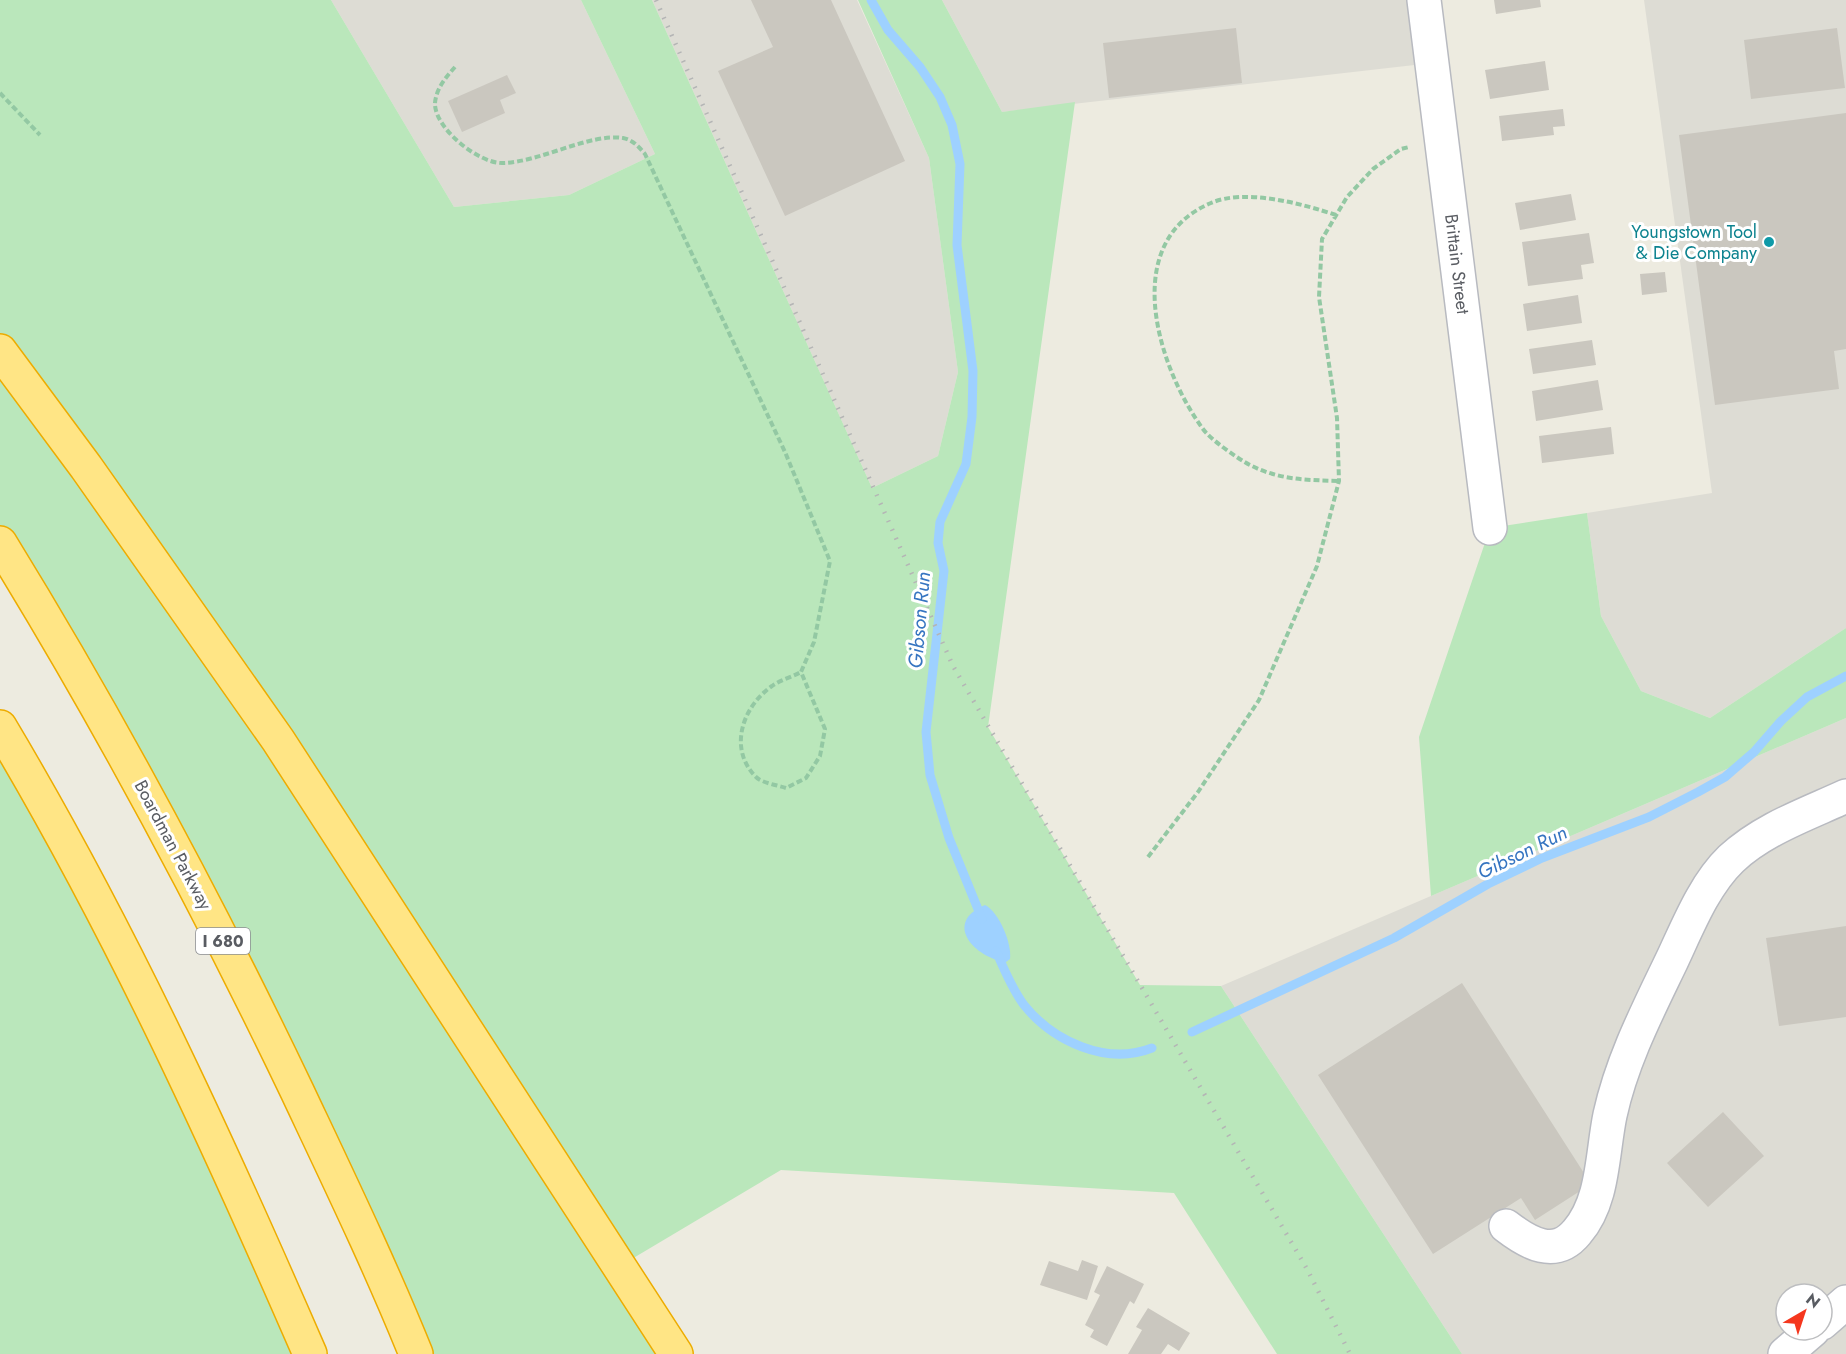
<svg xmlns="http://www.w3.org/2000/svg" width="1846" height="1354" font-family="Jost,sans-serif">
<rect width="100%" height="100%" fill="#edebe0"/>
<path fill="#dddcd4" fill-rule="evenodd" d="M 331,0 L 581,0 L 655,154 L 569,195 L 454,207 Z
M 652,0 L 857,0 L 929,158 L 958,372 L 938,456 L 872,488 Z
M 942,0 L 1424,0 L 1432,63 L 1002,112 Z
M 1644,0 L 1846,0 L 1846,628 L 1710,718 L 1641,691 L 1601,616 L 1587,513 L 1712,493 Z
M 1846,718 L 1846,1354 L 1462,1354 L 1221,986 ZM 1786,1294 L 1822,1294 L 1822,1330 L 1786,1330 Z"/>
<path fill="#bae7bb" d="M 0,0 L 331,0 L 454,207 L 569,195 L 655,154 L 581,0 L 652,0 L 872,488 L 938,456 L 958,372 L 929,158 L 858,0 L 942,0 L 1002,112 L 1075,102 L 988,727 L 1140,985 L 1221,986 L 1462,1354 L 1277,1354 L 1174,1193 L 781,1170 L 620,1266 L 676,1354 L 416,1354 L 0,543 Z
M 1587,513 L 1601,616 L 1641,691 L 1710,718 L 1846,628 L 1846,718 L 1431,896 L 1419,737 L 1490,528 Z
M 0,727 L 300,1354 L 0,1354 Z"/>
<path fill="#9ed1ff" d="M 985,905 C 999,912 1012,943 1010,959 L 1006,962 C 975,958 942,923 985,905 Z"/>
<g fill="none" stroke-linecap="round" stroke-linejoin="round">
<path stroke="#9ed1ff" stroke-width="9" d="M 871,0 L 888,30 L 920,67 L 940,97 L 952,125 L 960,164 L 957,245 L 973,371 L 972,417 L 966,464 L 940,522 L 938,543 L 944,571 L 926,732 L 930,775 L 949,838 L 982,919
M 996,951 C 1004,969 1012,989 1024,1005 C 1053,1041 1106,1066 1152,1048
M 1192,1032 L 1394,938 L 1488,884 L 1542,858 L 1649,817 L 1698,792 L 1725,777 L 1754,752 L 1781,721 L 1807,697 L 1846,676"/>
</g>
<path fill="#cac7bf" d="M 751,0 L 831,0 L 905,161 L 785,216 L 718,71 L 773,47 Z
M 1494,0 L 1540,0 L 1541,7 L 1496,14 Z
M 1236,28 L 1242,83 L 1109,98 L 1103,43 Z
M 1837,28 L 1845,88 L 1751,99 L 1744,40 Z
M 1545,61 L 1549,90 L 1490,99 L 1485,70 Z
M 507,75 L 516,93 L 500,100 L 505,113 L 462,132 L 448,101 Z
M 1563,109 L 1565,126 L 1553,127 L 1554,135 L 1502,141 L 1499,116 Z
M 1846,113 L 1846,349 L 1834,351 L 1839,389 L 1715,405 L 1679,135 Z
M 1571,194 L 1576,220 L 1520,230 L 1515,203 Z
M 1589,233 L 1594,263 L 1581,265 L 1583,279 L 1528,286 L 1522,242 Z
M 1665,272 L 1667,292 L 1642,295 L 1640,274 Z
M 1578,295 L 1582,323 L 1527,331 L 1523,304 Z
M 1592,340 L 1596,365 L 1533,374 L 1529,349 Z
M 1598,380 L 1603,410 L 1536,421 L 1532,391 Z
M 1611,427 L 1614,454 L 1542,463 L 1539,436 Z
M 1846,926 L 1846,1017 L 1779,1026 L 1766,938 Z
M 1462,983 L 1591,1184 L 1535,1220 L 1521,1198 L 1433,1254 L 1318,1075 Z
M 1723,1112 L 1764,1156 L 1708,1207 L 1667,1163 Z
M 1082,1260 L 1098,1266 L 1087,1300 L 1040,1285 L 1049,1261 L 1078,1271 Z
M 1107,1266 L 1144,1284 L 1134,1304 L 1130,1301 L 1107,1346 L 1090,1337 L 1094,1330 L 1085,1325 L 1100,1295 L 1094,1292 Z
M 1148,1308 L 1190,1333 L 1179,1351 L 1168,1344 L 1161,1354 L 1128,1354 L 1142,1330 L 1136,1327 Z"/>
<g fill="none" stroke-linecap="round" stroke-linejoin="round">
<defs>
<path id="minor" d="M 1424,0 L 1490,528
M 1506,1226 C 1528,1243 1555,1259 1577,1232 C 1604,1201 1602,1153 1610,1115 C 1622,1060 1648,1010 1672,960 C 1688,926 1704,885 1731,859 C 1763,829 1807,814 1846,796
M 1822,1323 L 1846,1302
M 1785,1354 L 1813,1330"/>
<path id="highway" d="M 0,351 L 86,467 L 278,740 L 676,1354
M 0,543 C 109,720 207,903 297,1091 C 338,1178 380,1265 416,1354
M 0,727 C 120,928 217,1140 310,1354"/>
</defs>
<use href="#minor" stroke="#b8bac0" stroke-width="36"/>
<use href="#highway" stroke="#edac00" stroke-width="36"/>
<path stroke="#93c8a3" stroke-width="4" stroke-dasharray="6 3" stroke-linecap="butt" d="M 455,67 C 446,77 436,89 435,103 C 434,128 479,164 503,163 C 541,162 589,133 623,138 C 633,140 639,147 645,154 L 785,452 L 830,561 L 814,642 L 801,672 L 825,729 L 820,756 L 806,778 L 786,788 C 777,785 762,783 756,777 C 728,749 742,707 772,686 C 780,680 792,677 801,672
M 0,93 L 40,135
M 1336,215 C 1303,204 1245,188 1211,203 C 1118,242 1158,368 1203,429 C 1210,439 1238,459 1250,465 C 1279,480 1307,480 1339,481
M 1148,857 L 1198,792 L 1259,700 L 1317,566 L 1339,481 L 1337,418 L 1319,297 L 1322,239 L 1347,197 L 1373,169 L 1401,149 L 1409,147"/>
<use href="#minor" stroke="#fff" stroke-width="33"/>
<use href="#highway" stroke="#ffe585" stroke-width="33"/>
<path stroke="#b4b5b5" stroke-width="4.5" stroke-dasharray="1.5 8" stroke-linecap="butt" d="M 656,0 L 953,666 L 1307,1269 L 1350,1354"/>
</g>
<circle fill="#0f9aa8" stroke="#fff" stroke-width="2" cx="1769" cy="242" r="6"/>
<g text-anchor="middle" stroke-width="6" stroke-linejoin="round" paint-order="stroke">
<rect fill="#fff" stroke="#8b8d91" stroke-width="1.5" x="196" y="928" width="54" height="26" rx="4.5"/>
<g font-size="16" font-weight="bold" fill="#595c62">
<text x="223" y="947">I 680</text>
</g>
<g font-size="18" fill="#0d838f" stroke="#fff" text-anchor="end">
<text x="1757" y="238">Youngstown Tool<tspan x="1757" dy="21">&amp; Die Company</tspan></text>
</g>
<g font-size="18" fill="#595c62" stroke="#fff">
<text transform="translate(1457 264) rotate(83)" y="6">Brittain Street</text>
<text transform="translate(173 845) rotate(62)" y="6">Boardman Parkway</text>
</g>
<g font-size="20" font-style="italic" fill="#3675c1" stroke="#fff">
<text transform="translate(919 620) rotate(-85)" y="7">Gibson Run</text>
<text transform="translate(1522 852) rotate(-26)" y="7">Gibson Run</text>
</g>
</g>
<g transform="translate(1804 1312) rotate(39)"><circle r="28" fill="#ffffff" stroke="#bdbec0" stroke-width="1.5"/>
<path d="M0-4.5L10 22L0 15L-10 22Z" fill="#f5371e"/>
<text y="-9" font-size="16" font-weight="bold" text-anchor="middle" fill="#595c62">N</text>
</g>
</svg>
